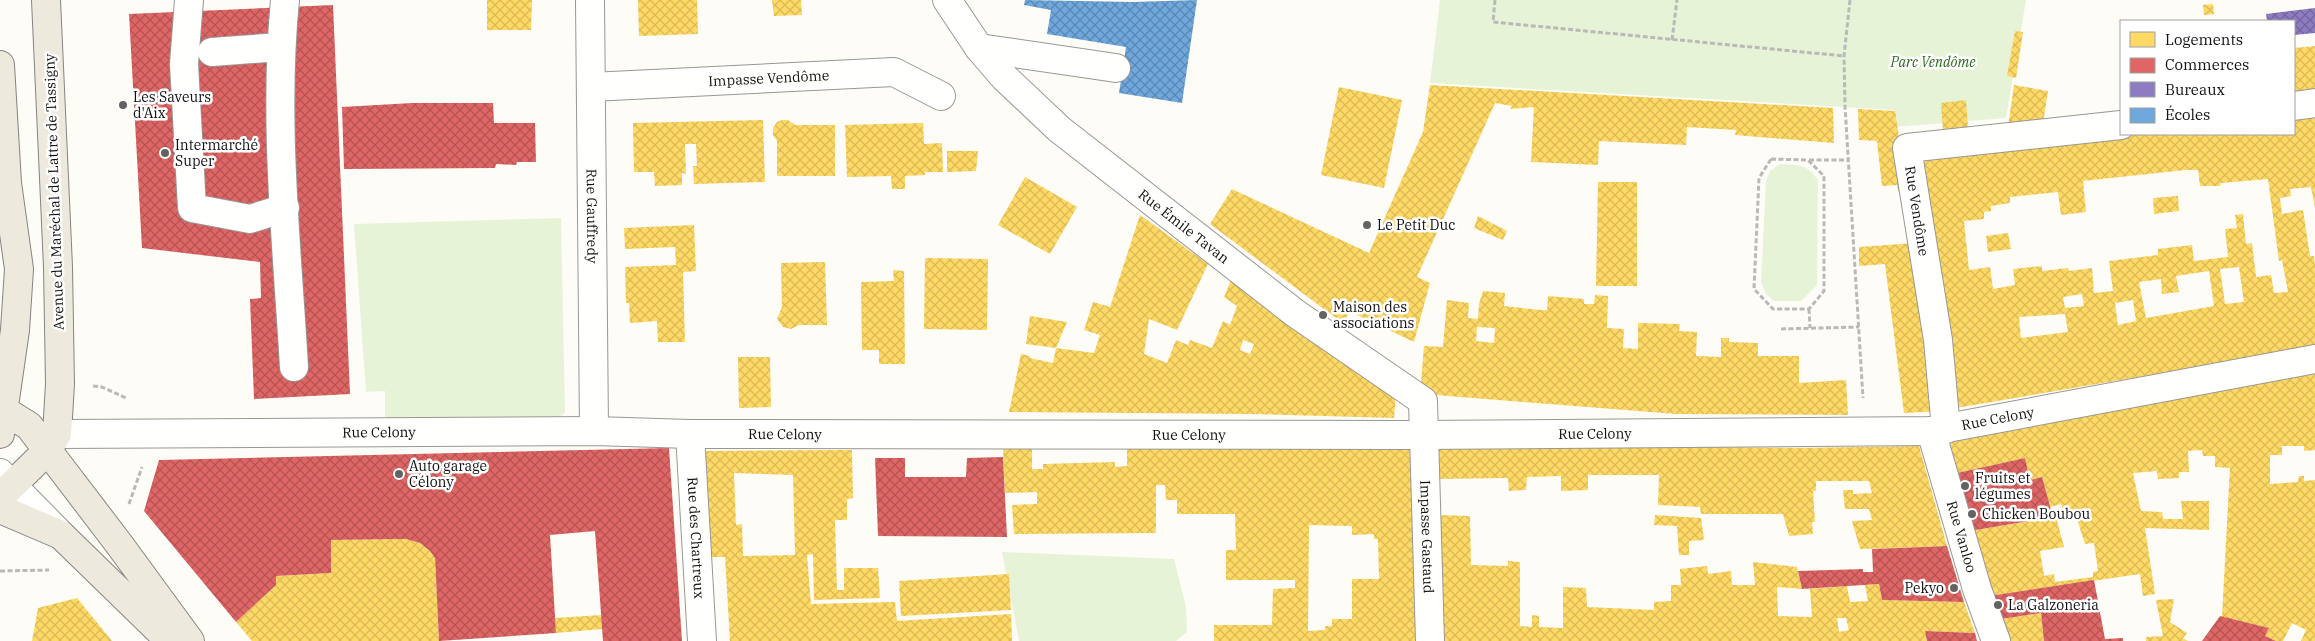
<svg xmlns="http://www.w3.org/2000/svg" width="2315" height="641" font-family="'IBM Plex Serif',serif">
<defs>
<pattern id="homes-cross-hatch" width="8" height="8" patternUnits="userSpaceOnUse" patternTransform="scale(1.25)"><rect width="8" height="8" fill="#ffd966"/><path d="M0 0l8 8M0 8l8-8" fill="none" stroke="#dab957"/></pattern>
<pattern id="shops-cross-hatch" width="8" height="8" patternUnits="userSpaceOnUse" patternTransform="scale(1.25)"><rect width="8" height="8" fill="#e06666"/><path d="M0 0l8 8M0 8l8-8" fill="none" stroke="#b45353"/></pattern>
<pattern id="offices-cross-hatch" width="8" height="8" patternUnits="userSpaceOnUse" patternTransform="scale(1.25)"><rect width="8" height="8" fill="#8e7cc3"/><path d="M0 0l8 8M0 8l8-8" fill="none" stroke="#73649d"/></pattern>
<pattern id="schools-cross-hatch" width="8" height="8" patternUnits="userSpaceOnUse" patternTransform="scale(1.25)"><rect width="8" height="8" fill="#6fa8dc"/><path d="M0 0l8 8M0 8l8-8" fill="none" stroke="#5a87b1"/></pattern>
</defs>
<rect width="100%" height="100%" fill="#fdfcf7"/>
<path fill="#e7f3d7" d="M 1440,0 L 2026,0 L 2006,118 L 1894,127 L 1894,110 L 1430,83 Z
M 1780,164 C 1797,165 1809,164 1818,181 L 1817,285 L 1801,301 L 1774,301 L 1766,294 L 1761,282 L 1766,181 L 1770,171 Z
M 561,218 L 565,412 L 560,417 L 385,419 L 385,391 L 366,392 L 354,224 Z
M 1002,552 L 1174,559 L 1186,607 L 1187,632 L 1176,641 L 1019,641 Z"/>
<path fill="url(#homes-cross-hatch)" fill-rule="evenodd" d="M 487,0 L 532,0 L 531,30 L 487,30 Z
M 638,0 L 697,0 L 698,34 L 639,36 Z
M 772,0 L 801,0 L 802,15 L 774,16 Z
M 2213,4 L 2214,14 L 2204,15 L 2203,5 Z
M 2015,31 L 2023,32 L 2016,78 L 2007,76 Z
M 2315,46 L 2315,94 L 2294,96 L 2294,48 Z
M 1430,85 L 1833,108 L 1834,143 L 1735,135 L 1736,130 L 1687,127 L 1686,145 L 1599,141 L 1598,165 L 1531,162 L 1534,107 L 1510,109 L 1512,106 L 1495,103 L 1417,277 L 1430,283 L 1414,342 L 1349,311 L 1344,324 L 1210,224 L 1232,189 L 1369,253 L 1423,132 Z
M 2014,85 L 2048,91 L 2043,123 L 2008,127 Z
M 1339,87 L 1402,100 L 1384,188 L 1321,175 Z
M 1966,100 L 1968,127 L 1943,130 L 1941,103 Z
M 1858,109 L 1895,111 L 1907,190 L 1898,191 L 1897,185 L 1882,186 L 1877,141 L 1859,140 Z
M 2315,114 L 2315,208 L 2311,187 L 2290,189 L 2291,196 L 2280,198 L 2282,214 L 2303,210 L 2310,256 L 2314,256 L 2315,265 L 2315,347 L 1956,408 L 1920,158 L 2136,134 L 2294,134 L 2294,117 ZM 2185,170 L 2198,170 L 2200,186 L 2220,186 L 2221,183 L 2268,179 L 2279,261 L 2282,260 L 2288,292 L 2274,293 L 2271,275 L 2256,277 L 2252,243 L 2246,244 L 2243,214 L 2235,215 L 2237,228 L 2225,229 L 2228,257 L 2194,261 L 2192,245 L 2158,249 L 2158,255 L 2109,261 L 2113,291 L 2094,293 L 2092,268 L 2069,271 L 2068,268 L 2042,271 L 2042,266 L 2013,269 L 2015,285 L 1993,289 L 1990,267 L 1969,270 L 1964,221 L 1984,219 L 1984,212 L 1991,211 L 1991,206 L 2010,203 L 2010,197 L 2058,192 L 2061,215 L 2086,212 L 2083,181 ZM 2239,267 L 2244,302 L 2225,304 L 2220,269 ZM 2209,271 L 2214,306 L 2146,318 L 2139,282 L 2161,279 L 2162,294 L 2179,292 L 2176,276 ZM 2082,294 L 2084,306 L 2065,308 L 2063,297 ZM 2133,300 L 2136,321 L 2118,325 L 2115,303 ZM 2065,314 L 2068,332 L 2021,338 L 2019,317 Z
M 763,120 L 765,182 L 694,184 L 693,166 L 697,166 L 696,144 L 685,144 L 686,174 L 682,173 L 682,185 L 655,186 L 654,172 L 634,172 L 633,123 Z
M 782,120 L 788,120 L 795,125 L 835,125 L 835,176 L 777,176 L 777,141 L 773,135 L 773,128 L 777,122 Z
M 923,123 L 924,144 L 942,143 L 943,172 L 925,172 L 925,175 L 905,176 L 905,189 L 892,189 L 891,176 L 847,177 L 845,125 Z
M 947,151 L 978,151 L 976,171 L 947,172 Z
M 1025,177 L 1077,207 L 1050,254 L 998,225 Z
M 1598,182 L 1637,182 L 1637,286 L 1596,286 Z
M 2178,196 L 2179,211 L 2154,214 L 2153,198 Z
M 1140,215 L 1208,264 L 1177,330 L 1149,319 L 1144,354 L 1167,363 L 1176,340 L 1188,345 L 1190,340 L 1212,348 L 1223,321 L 1230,325 L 1237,306 L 1224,297 L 1231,280 L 1396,394 L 1394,418 L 1252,414 L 1009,412 L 1021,354 L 1030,356 L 1030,358 L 1053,363 L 1056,348 L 1094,353 L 1100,335 L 1084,330 L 1093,302 L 1110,307 ZM 1243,340 L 1254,344 L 1250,354 L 1240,350 Z
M 1478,216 L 1507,231 L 1503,240 L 1474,228 Z
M 694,225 L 696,271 L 683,272 L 685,342 L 658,342 L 657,321 L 630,323 L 629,303 L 626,303 L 625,267 L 676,265 L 675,247 L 625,249 L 624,228 Z
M 2008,233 L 2011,249 L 1988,252 L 1986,236 Z
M 1915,243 L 1941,411 L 1904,413 L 1885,264 L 1859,266 L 1859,247 Z
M 925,258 L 988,259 L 987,330 L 924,329 Z
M 825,262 L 827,325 L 799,325 L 791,329 L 783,327 L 777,319 L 782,307 L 781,263 Z
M 893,270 L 904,271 L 905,364 L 879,364 L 879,350 L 862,350 L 861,282 L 894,281 Z
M 1483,291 L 1505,293 L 1504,306 L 1541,310 L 1547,310 L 1548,296 L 1584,299 L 1584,304 L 1594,304 L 1595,295 L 1608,296 L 1607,328 L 1624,329 L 1623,348 L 1638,349 L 1638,323 L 1680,324 L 1679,331 L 1697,332 L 1696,356 L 1721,357 L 1721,338 L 1729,338 L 1729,342 L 1758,343 L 1758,356 L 1799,356 L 1799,383 L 1846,380 L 1848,415 L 1676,414 L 1436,395 L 1421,383 L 1424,346 L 1443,347 L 1447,300 L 1469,303 L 1468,318 L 1478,319 L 1479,304 ZM 1477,327 L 1495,328 L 1494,343 L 1476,341 Z
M 1030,316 L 1067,322 L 1056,348 L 1026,344 Z
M 738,357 L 770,357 L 771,407 L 739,408 Z
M 2315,372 L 2315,450 L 2304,451 L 2304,446 L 2282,446 L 2282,455 L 2270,455 L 2270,484 L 2298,482 L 2299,476 L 2304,476 L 2304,481 L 2315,480 L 2315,641 L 2301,641 L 2306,630 L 2292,623 L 2283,641 L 2276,641 L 2265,636 L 2269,628 L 2222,617 L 2230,468 L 2215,467 L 2215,456 L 2203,456 L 2202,450 L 2188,451 L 2189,472 L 2179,472 L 2179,478 L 2158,479 L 2157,471 L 2133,473 L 2141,511 L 2162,512 L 2163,519 L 2183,519 L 2181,501 L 2209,501 L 2209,530 L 2145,528 L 2155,594 L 2143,596 L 2140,574 L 1989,596 L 1970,531 L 2056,517 L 2064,547 L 2040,551 L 2044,576 L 2054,574 L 2055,582 L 2093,577 L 2093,572 L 2098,571 L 2094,543 L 2085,544 L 2075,513 L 2064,515 L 2061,504 L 2050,507 L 2042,477 L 2030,480 L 2025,458 L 1957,473 L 1948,440 Z
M 1438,444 L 1799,448 L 1919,446 L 1947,546 L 1860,549 L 1852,521 L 1872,520 L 1869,509 L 1845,509 L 1843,490 L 1853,490 L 1853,494 L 1872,493 L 1869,481 L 1816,481 L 1816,491 L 1813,491 L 1815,522 L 1812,522 L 1813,534 L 1789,536 L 1783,514 L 1701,514 L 1700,507 L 1658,505 L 1659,475 L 1588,475 L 1588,490 L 1561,491 L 1561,476 L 1527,477 L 1526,490 L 1509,491 L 1508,478 L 1439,479 Z
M 1395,445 L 1410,450 L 1415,457 L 1415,641 L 1214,641 L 1214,625 L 1272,625 L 1273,589 L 1295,588 L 1295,580 L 1226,580 L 1226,550 L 1236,550 L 1235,514 L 1177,514 L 1177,500 L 1166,500 L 1165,485 L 1156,485 L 1156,533 L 1014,534 L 1012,505 L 1037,504 L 1037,492 L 1005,493 L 1003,448 L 1032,448 L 1032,469 L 1043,469 L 1043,464 L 1115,462 L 1115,467 L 1127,466 L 1127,448 ZM 1309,525 L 1352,526 L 1352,535 L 1374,534 L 1374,539 L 1378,539 L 1379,579 L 1352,579 L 1352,619 L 1332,619 L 1332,626 L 1325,626 L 1325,630 L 1308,631 Z
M 852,450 L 853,498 L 847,499 L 847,520 L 835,520 L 837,590 L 844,590 L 844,568 L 878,568 L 880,598 L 814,600 L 813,554 L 807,555 L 811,604 L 895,602 L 897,621 L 1011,614 L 1012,641 L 730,641 L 725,557 L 711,557 L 705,451 ZM 734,473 L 793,475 L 795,555 L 743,556 L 742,524 L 736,525 Z
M 1439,515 L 1470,516 L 1471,565 L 1508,566 L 1508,561 L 1520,562 L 1520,626 L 1532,627 L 1532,615 L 1539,616 L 1539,627 L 1563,628 L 1563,587 L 1586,588 L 1587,607 L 1654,610 L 1654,602 L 1671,601 L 1671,585 L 1681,585 L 1680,569 L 1707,566 L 1708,574 L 1731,571 L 1732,585 L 1755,585 L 1753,562 L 1797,567 L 1802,589 L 1777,587 L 1778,616 L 1812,617 L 1810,589 L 1847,586 L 1850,602 L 1868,601 L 1865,585 L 1879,584 L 1882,600 L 1964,602 L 1975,633 L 1925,631 L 1927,641 L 1444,641 L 1438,635 ZM 1837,618 L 1846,618 L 1849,630 L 1839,632 Z
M 1655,515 L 1701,518 L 1704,540 L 1689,541 L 1689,555 L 1679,555 L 1677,526 L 1654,525 Z
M 406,539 L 420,543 L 430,551 L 435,558 L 439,641 L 252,641 L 236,622 L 276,585 L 276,576 L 331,573 L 331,540 Z
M 1009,574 L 1011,610 L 901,616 L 899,581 Z
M 77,598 L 112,641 L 32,641 L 38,608 Z
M 2174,599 L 2170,622 L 2187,633 L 2183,638 L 2188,641 L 2146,641 L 2146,637 L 2163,636 L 2156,600 Z
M 2041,613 L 2044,641 L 2004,641 L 1995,620 Z
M 602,615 L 602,629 L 556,633 L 555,618 Z"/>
<path fill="url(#shops-cross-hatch)" d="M 333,5 L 350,394 L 254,399 L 250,299 L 261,298 L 260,262 L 142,248 L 129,14 Z
M 412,103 L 493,103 L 494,123 L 535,123 L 536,162 L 517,162 L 516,165 L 496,164 L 495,168 L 344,169 L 342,107 Z
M 669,448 L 682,641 L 603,641 L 595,531 L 550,535 L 556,633 L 439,641 L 435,558 L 430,551 L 420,543 L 406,539 L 331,540 L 331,573 L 276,576 L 276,585 L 236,622 L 144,511 L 159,460 Z
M 1003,457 L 1007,537 L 878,536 L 875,458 L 905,458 L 905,477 L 966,477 L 967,458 Z
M 2025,458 L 2030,480 L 2042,477 L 2053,517 L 1970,531 L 1957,473 Z
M 1947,546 L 1964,602 L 1882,600 L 1879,584 L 1802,589 L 1798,571 L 1863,569 L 1863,572 L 1873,572 L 1872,549 Z
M 2094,580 L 2105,639 L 2123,638 L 2123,641 L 2044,641 L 2041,613 L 1995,620 L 1989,596 Z
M 2220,616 L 2269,628 L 2265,636 L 2276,641 L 2202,641 Z
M 1925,631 L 1975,633 L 1977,641 L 1927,641 Z"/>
<path fill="url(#offices-cross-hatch)" d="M 2315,8 L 2315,33 L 2294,35 L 2294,21 L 2267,21 L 2266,14 Z"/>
<path fill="url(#schools-cross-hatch)" d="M 1025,0 L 1133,2 L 1197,0 L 1182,103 L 1119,93 L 1126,47 L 1047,34 L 1051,10 L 1024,5 Z"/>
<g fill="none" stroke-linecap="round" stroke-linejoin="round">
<defs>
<g id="minor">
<path d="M 189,0 L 184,64 L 192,208 L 250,219 L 285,208"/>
<path d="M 285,0 C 273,121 287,246 294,367"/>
<path id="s1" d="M 590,0 L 594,431"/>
<path id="s2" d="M 947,0 L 979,48 L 1004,77 L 1059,129 L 1295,313 L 1423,401 L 1430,641"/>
<path d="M 979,48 L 1116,68"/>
<path d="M 212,52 L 280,47"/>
<path id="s3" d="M 591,87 L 894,72 L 941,96"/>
<path d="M 2294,106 L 2315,103"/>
<path d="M 1946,429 L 1938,340 L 1907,148 L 2121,125"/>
<path id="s4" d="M 1931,431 L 1977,589 L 1996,641"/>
<path id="s5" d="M 57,434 L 594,431 L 690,434 L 1417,435 L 1931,431 L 2315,359"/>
<path id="s6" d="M 690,434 L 702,641"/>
<path d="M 0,473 L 61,535"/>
</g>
<path id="major" d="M 0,65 L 7,183 L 19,269 L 15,330 L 0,434
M 0,408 L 29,426 L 119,544 L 190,641
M 0,497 L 48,450 L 57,434 L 60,384 L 58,267 L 46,0
M 0,509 L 61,535 L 170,641"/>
</defs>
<use href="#minor" stroke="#979795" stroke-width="30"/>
<use href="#major" stroke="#858482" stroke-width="30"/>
<path stroke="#b9b9b8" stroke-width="3" stroke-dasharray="5 2.5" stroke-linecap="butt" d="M 1495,0 L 1493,22 L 1844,56
M 1850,0 L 1844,56 L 1845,106 L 1863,398
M 1672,40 L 1677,0
M 1771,159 L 1808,160 L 1824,176 L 1824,291 L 1809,309 L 1773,309 L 1754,289 L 1759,178 Z
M 1809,160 L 1848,160
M 1809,309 L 1810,328
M 1781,329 L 1859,327
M 93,386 L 102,387 L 126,398
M 129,504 L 142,467
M 0,571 L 49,570"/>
<use href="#minor" stroke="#fffffe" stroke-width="28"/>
<use href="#major" stroke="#ede9dc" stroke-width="28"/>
</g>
<g fill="#646362" stroke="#fff" stroke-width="2">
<circle cx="123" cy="105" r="5"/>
<circle cx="165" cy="153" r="5"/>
<circle cx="1367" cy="225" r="5"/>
<circle cx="1323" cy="315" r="5"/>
<circle cx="399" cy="474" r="5"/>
<circle cx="1965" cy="486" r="5"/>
<circle cx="1972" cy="514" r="5"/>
<circle cx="1954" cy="588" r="5"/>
<circle cx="1998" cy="605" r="5"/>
</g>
<g text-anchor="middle" stroke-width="5" stroke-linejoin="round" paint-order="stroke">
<g font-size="14" font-style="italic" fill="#2f6b1f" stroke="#fff">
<text x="1933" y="67">Parc Vendôme</text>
</g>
<g font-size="14" fill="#111" stroke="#fff">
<text dy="5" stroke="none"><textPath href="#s3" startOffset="178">Impasse Vendôme</textPath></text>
<text transform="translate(54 192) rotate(-92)" y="5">Avenue du Maréchal de Lattre de Tassigny</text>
<text transform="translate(1917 211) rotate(81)" y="5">Rue Vendôme</text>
<text dy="5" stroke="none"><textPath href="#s1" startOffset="216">Rue Gauffredy</textPath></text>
<text dy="5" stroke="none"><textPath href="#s2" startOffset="330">Rue Émile Tavan</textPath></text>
<text dy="5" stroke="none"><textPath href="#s5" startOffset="1942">Rue Celony</textPath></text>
<text dy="5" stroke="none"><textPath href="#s5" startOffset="322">Rue Celony</textPath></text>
<text dy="5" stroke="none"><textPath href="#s5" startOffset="1538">Rue Celony</textPath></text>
<text dy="5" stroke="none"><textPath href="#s5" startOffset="728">Rue Celony</textPath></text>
<text dy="5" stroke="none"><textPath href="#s5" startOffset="1132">Rue Celony</textPath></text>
<text dy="5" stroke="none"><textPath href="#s4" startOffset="110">Rue Vanloo</textPath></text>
<text dy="5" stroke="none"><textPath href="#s6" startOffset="104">Rue des Chartreux</textPath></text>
<text dy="5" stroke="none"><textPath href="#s2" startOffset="762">Impasse Gastaud</textPath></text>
</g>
<g font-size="14" fill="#111" stroke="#fff" text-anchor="start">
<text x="133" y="102">Les Saveurs<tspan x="133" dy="16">d'Aix</tspan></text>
<text x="175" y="150">Intermarché<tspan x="175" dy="16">Super</tspan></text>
<text x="1377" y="230">Le Petit Duc</text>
<text x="1333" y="312">Maison des<tspan x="1333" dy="16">associations</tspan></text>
<text x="409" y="471">Auto garage<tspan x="409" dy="16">Célony</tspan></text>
<text x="1975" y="483">Fruits et<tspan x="1975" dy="16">légumes</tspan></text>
<text x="1982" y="519">Chicken Boubou</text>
<text x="1944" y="593" text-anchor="end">Pekyo</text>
<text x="2008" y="610">La Galzoneria</text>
</g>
</g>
<rect x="2120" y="20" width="175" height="115" fill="#ffffff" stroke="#a0a0a0"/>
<rect x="2130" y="32" width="25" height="15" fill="#ffd966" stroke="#a0a0a0"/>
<text x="2165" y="45" font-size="15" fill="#111111">Logements</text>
<rect x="2130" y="58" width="25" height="15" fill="#e06666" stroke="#a0a0a0"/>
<text x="2165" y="70" font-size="15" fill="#111111">Commerces</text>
<rect x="2130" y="82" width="25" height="15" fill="#8e7cc3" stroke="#a0a0a0"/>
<text x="2165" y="95" font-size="15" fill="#111111">Bureaux</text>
<rect x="2130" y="108" width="25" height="15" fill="#6fa8dc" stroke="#a0a0a0"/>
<text x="2165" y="120" font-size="15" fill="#111111">Écoles</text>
</svg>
